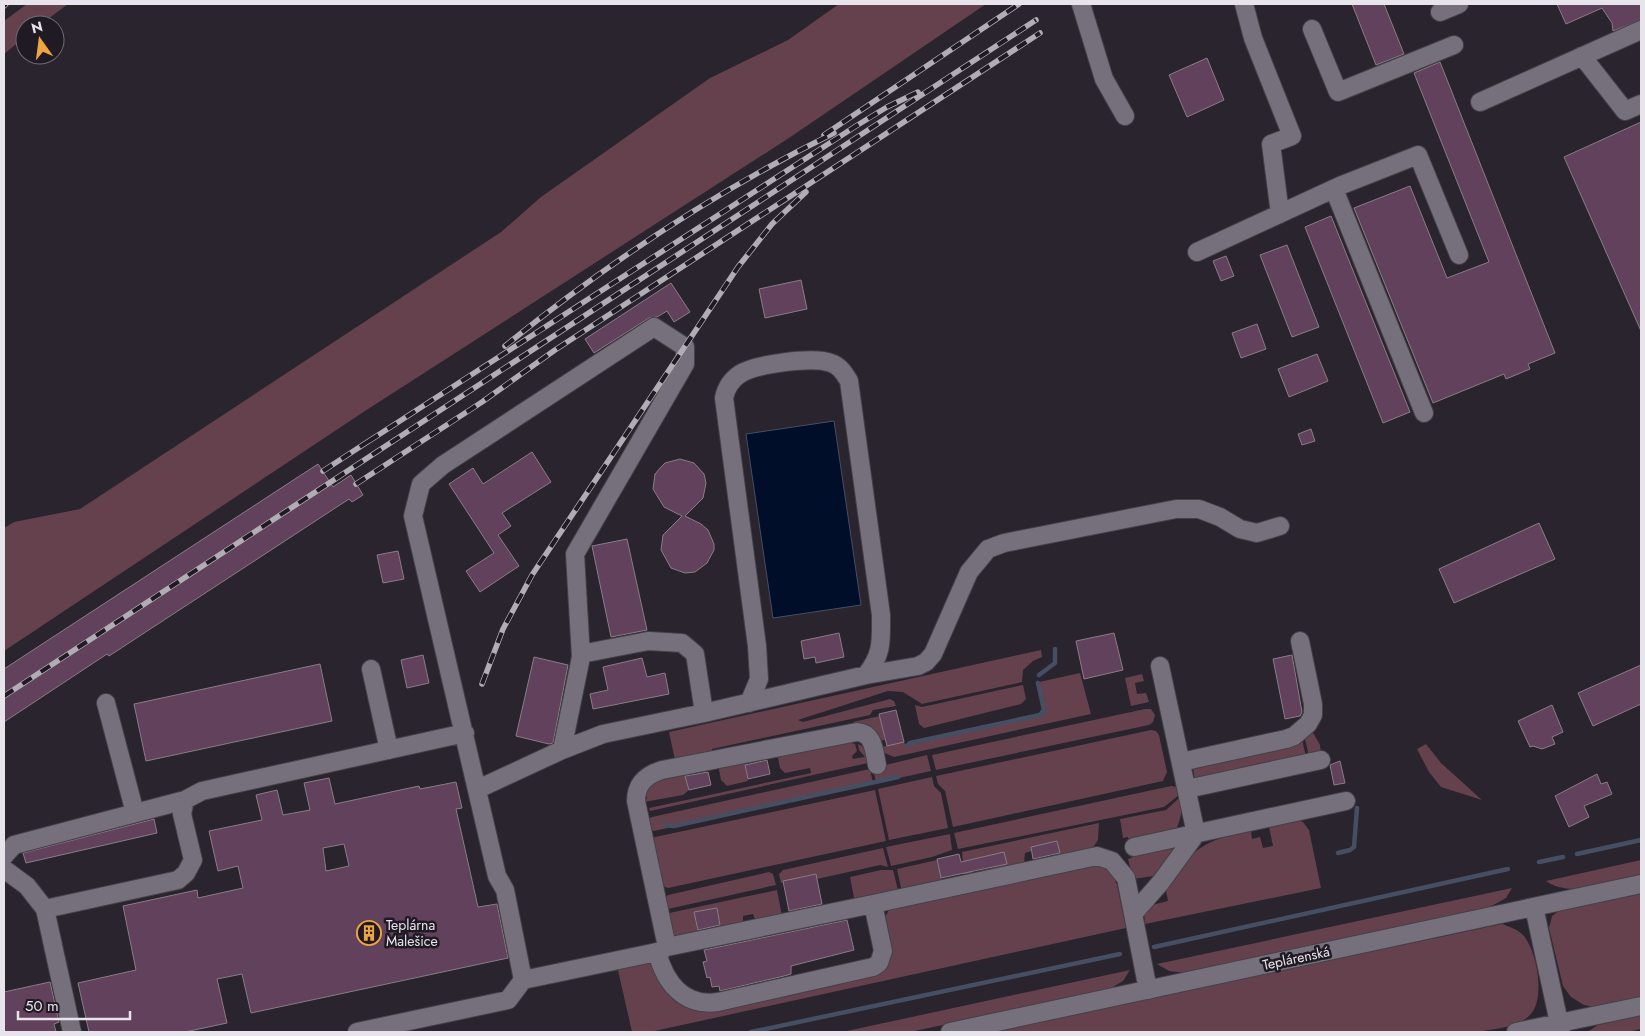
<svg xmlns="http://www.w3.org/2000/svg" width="1645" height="1036" font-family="Jost,sans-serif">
<rect width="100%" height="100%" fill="#29242d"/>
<path fill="#64414c" d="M 27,4 L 68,4 L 40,25 L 25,25 L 25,37 L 4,54 L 4,21 Z
M 839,4 L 986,4 L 789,138 L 365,411 L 4,651 L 4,528 L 14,522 L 80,509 L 501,232 L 541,197 L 710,78 L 788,40 Z
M 1041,650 L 1042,657 L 1033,661 L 1023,670 L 1022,682 L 922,704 L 903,692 L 888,691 L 798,720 L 803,722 L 890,699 L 894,701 L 896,706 L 873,710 L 870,715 L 712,749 L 713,757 L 675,760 L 669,732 Z
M 1080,673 L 1091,714 L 894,757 L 882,752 L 881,747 L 904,742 L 905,744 L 1041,716 L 1045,710 L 1039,682 Z
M 1142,674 L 1144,681 L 1135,683 L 1137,694 L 1146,693 L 1149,702 L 1131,706 L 1125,678 Z
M 1023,685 L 1026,699 L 1021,704 L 924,728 L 919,724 L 915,705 L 922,707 Z
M 1145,709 L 1151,709 L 1155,715 L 1153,722 L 1149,725 L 936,770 L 932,755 Z
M 880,716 L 885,740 L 880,741 L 876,731 L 868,726 L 854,727 L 853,722 Z
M 1311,729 L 1320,745 L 1321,754 L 1309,756 L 1304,735 Z
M 1151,730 L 1156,731 L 1159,735 L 1167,772 L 1163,781 L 953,827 L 945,791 L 938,784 L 936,776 Z
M 1302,739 L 1306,757 L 1195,781 L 1193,768 Z
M 840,740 L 855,744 L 857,751 L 852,756 L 853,759 L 865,757 L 859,750 L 858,744 L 864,747 L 868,763 L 650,811 L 649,808 L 811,773 L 810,768 L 785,773 L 780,768 L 777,753 Z
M 1426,744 L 1441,763 L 1482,800 L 1441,787 L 1429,772 L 1417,749 Z
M 927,755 L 931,771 L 876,783 L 873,768 Z
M 744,759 L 748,781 L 727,786 L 721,780 L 718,764 Z
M 870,769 L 873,783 L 654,831 L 651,829 L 649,819 L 652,817 Z
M 684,770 L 689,790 L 683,795 L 644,802 L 643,800 L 647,799 L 645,792 L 656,779 Z
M 932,777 L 934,786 L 941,793 L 948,828 L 889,840 L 878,789 Z
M 1171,786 L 1177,787 L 1179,795 L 1164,807 L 958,849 L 954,833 Z
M 875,790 L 886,841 L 668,888 L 663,886 L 653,838 L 655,837 Z
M 1182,798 C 1182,812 1181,822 1173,835 L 1130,844 L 1128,837 L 1123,838 L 1120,819 L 1166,810 L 1178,799 Z
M 1297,820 L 1303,822 L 1309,830 L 1321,888 L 1145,924 L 1144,913 L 1152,905 L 1168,901 L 1165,886 C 1195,847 1203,841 1251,830 L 1252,839 L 1260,837 L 1263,848 L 1273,846 L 1269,827 Z
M 1099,823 L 1098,840 L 1091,850 L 1034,861 L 1060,854 L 1057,841 L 1031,847 L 1032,851 L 1025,853 L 1024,864 L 981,873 L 980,871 L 1007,864 L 1004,853 L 978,858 L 979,862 L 970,876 L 902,893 L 897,869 L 937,860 L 942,880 L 964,876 L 962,852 Z
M 950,834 L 952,850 L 932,857 L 891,866 L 886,847 Z
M 1173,845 L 1172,854 L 1161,872 L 1156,872 L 1154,876 L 1133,879 L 1128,859 L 1133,857 L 1131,851 Z
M 883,848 L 888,867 L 880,865 L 817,879 L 816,874 L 781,883 L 779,874 L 783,870 Z
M 1641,860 L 1641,875 C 1614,881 1570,899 1546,881 Z
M 1080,863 L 1105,865 L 1114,877 L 1117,885 L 1126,928 L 650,1032 L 632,1032 L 617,966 L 646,961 C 673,981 666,1011 709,1010 L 882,971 C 897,960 886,935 884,919 L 890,908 Z
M 881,870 L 893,870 L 898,890 L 854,898 L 850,877 Z
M 769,872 L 773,874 L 776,885 L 668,909 L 666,897 L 668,895 Z
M 1512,888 L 1506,898 L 1488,908 L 1186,973 L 1169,971 L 1157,964 Z
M 777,890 L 782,916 L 756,922 L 753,914 L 743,916 L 743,924 L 721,929 L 717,908 L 695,912 L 699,934 L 675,940 L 669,913 Z
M 1641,893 L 1641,997 L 1594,1007 L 1584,1005 L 1571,997 L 1563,986 L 1549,928 L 1552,916 L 1559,911 Z
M 1502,924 C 1510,927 1517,929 1523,935 C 1537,950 1546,999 1530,1015 C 1517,1028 1492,1029 1475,1032 L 991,1032 Z
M 1130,970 L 1123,981 L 1108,990 L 910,1032 L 842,1032 Z
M 1641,1015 L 1641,1029 L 1628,1032 L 1587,1032 L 1598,1025 Z"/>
<path fill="#010e29" stroke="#464e63" d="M 834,421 L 861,605 L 773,618 L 746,434 Z"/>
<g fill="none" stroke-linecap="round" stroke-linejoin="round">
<path stroke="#464e63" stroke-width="4.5" d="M 1039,675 L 1055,663 L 1055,649
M 908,745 L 910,743 L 1040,715 L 1044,710 L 1038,683
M 665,825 L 674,826 L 898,777
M 1338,853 L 1350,850 L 1354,847 L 1357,808
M 1577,854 L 1641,840
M 1539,862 L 1563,857
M 1154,947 L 1508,869
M 751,1032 L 1120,954"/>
</g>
<path fill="#61415b" stroke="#897d86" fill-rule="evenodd" d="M 1352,4 L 1384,4 L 1404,54 L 1376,65 Z
M 1557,4 L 1641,4 L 1641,20 L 1613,31 L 1612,23 L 1602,8 L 1566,24 Z
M 1207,58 L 1224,100 L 1187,117 L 1169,75 Z
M 1440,62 L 1555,353 L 1528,364 L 1530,369 L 1506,379 L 1504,374 L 1433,403 L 1354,208 L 1410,186 L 1447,278 L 1489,262 L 1414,73 Z
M 1641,122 L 1641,331 L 1564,157 Z
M 1331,216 L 1410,412 L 1383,423 L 1305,227 Z
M 1287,245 L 1319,327 L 1292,337 L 1260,255 Z
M 1226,256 L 1234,276 L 1221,281 L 1213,261 Z
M 801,280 L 807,309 L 765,318 L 759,289 Z
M 671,283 L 690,312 L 674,322 L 667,311 L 657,317 L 649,318 L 594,353 L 585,339 Z
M 1257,324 L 1266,349 L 1241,358 L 1232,333 Z
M 1317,354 L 1328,381 L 1289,397 L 1278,369 Z
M 1311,429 L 1315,441 L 1302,445 L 1298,434 Z
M 532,452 L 551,482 L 502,513 L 511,526 L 498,535 L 519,566 L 480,592 L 466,571 L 494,553 L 449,484 L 473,468 L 483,484 Z
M 680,459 L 694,463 L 704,474 L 706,483 L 703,498 L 685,516 L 701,524 L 708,530 L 714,544 L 714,550 L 707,563 L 695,572 L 685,573 L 671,568 L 661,550 L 663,535 L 682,516 L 664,507 L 653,489 L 655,474 L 661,467 L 665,463 Z
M 318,464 L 333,487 L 351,475 L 363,495 L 352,502 L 349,499 L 109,656 L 107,654 L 4,722 L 4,669 Z
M 1539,523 L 1555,559 L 1454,603 L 1439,569 Z
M 627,539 L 647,630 L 611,637 L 592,546 Z
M 398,551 L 404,579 L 383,583 L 377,555 Z
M 839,633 L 844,657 L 816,663 L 815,657 L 804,659 L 801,641 Z
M 1114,633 L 1123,670 L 1084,679 L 1076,641 Z
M 423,655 L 429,683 L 407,688 L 401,660 Z
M 1292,655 L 1302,712 L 1300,716 L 1285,719 L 1273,659 Z
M 534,657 L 568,665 L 553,743 L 549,744 L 516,736 Z
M 642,658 L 647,677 L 665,673 L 669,694 L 593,709 L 590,694 L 608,690 L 603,667 Z
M 320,664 L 332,721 L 146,761 L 134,704 Z
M 1641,665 L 1641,704 L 1593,726 L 1578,693 Z
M 1552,705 L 1563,732 L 1552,737 L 1555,744 L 1542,749 L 1533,746 L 1530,747 L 1518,721 Z
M 896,710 L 904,742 L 887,746 L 879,714 Z
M 767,760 L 770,774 L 748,779 L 745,765 Z
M 1340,761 L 1345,783 L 1334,785 L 1330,765 Z
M 708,772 L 711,785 L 689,790 L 685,776 Z
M 1597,774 L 1601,784 L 1607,782 L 1612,794 L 1584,806 L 1589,817 L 1569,827 L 1555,796 Z
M 329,778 L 335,804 L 419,786 L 420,789 L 456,782 L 462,808 L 456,809 L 478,907 L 497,904 L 508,958 L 251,1013 L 242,974 L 217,979 L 227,1023 L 185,1032 L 89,1032 L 78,983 L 136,970 L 123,906 L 197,890 L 198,898 L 243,888 L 238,866 L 218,871 L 209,831 L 262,820 L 256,795 L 277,790 L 283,815 L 310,810 L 304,783 ZM 344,844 L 349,866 L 326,871 L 323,848 Z
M 154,819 L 157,833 L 26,863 L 23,853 Z
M 1057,841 L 1060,853 L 1033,859 L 1031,847 Z
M 1004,852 L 1007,864 L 941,878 L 937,859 L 959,854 L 961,862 Z
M 816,874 L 822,904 L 789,911 L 783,881 Z
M 717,908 L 720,925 L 698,930 L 694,912 Z
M 847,920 L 854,950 L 791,966 L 791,974 L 784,976 L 720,991 L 719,986 L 712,987 L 710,977 L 707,978 L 703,962 L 707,961 L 704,950 Z
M 50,982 L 59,1022 L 54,1024 L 56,1032 L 4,1032 L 4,992 Z"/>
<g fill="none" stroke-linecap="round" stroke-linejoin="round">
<defs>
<path id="minor" d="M 1081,4 L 1104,79 L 1125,116
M 1244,4 L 1253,38 L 1292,136 L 1271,144 L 1280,214
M 1440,12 L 1459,4
M 1312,29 L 1338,92 L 1454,45
M 1582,56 L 1625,111 L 1641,104
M 1480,102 L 1641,30
M 1334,189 L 1424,413
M 1197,252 L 1342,185 L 1418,155 L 1459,255
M 371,669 L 389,750
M 106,703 L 135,813
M 749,703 L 759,679 L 757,646 L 724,398 C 726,388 731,380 740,374 C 756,364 814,356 831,363 C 840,366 844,373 849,381 L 881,615 C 881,641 883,653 866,675
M 704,713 L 866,675 L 918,666 L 926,662 L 933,654 L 969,572 L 988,549 L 1004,543 L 1176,509 L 1199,509 L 1220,517 L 1240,529 L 1257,533 L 1280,526
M 562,750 L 603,734 L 704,713 L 695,654 L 682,643 L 648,641 L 581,654
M 1181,762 L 1286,739 L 1294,736 L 1308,724 L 1313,715 L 1313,704 L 1300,641
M 1187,789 L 1321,760
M 1134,847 L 1346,801
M 4,856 L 14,845 L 185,800
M 4,869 L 27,886 L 45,909 L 72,1032
M 1534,907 L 1561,1032
M 45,909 L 178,880 L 186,873 L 193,860 L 182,814 L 185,800 L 202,791 L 465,733
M 1133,914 L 1161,882 L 1196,834 L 1160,666
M 667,947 L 636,801 C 636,784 646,775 662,770 L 857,732 C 874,733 874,751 877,765
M 657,952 C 665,983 684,1007 718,1002 L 873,967 L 879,963 L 883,951 L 873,904 L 1097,856 L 1112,861 L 1126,878 L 1148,990
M 523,980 L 657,952 L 667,947 L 873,904
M 357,1032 L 508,1000 L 523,980 L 505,890 L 497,876 L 413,516 L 421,484 L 443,465 L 654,327 L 685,347 L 685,364 L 575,554 L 581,657 L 562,750 L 478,789
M 950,1032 L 1641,884
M 1516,1032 L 1641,1006"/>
</defs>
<use href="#minor" stroke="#454149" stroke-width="20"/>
<use href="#minor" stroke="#76707c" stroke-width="18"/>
<defs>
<path id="rail" d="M 4,6 L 6,4
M 824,135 L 1019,4
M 505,346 C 606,264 716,191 834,133
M 369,441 L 856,126 L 887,107 L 918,92
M 323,471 L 375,437
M 356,484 L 482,402 L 555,350 L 1040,33
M 482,684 L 503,629 L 532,575 L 738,267 L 772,224 L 806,192
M 4,696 L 1036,20"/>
</defs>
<use href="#rail" stroke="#b1adb5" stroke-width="5.5"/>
<use href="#rail" stroke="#1f1a24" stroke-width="4" stroke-dasharray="11" stroke-linecap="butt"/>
</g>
<defs>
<symbol id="building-ring" viewBox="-11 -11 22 22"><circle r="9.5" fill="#1f1a24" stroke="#f0a63e" stroke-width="1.5"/><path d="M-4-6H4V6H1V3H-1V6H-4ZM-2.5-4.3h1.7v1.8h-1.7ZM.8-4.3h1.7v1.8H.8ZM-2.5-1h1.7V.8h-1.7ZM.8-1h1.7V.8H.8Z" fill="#f0a63e"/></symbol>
</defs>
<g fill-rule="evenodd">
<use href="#building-ring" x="355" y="919" width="28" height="28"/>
</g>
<g text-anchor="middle" stroke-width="5" stroke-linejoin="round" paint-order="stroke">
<g font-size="14" fill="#e8e4eb" stroke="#1f1a24" text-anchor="start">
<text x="386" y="930">Teplárna<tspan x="386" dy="16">Malešice</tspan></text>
</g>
<g font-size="14" fill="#e8e4eb" stroke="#1f1a24">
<text transform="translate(1296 958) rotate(-12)" y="5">Teplárenská</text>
</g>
</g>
<rect width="1645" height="1036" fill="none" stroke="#e8e4eb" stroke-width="10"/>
<g transform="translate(40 40) rotate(346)"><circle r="24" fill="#1f1a24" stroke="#6f6b74"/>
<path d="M0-4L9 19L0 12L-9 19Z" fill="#f0a63e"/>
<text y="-8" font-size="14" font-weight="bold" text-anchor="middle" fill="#e8e4eb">N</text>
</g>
<path d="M18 1011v8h112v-8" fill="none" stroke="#e8e4eb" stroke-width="2.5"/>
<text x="25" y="1011" font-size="15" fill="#e8e4eb" stroke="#1f1a24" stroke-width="4" paint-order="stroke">50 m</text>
</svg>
